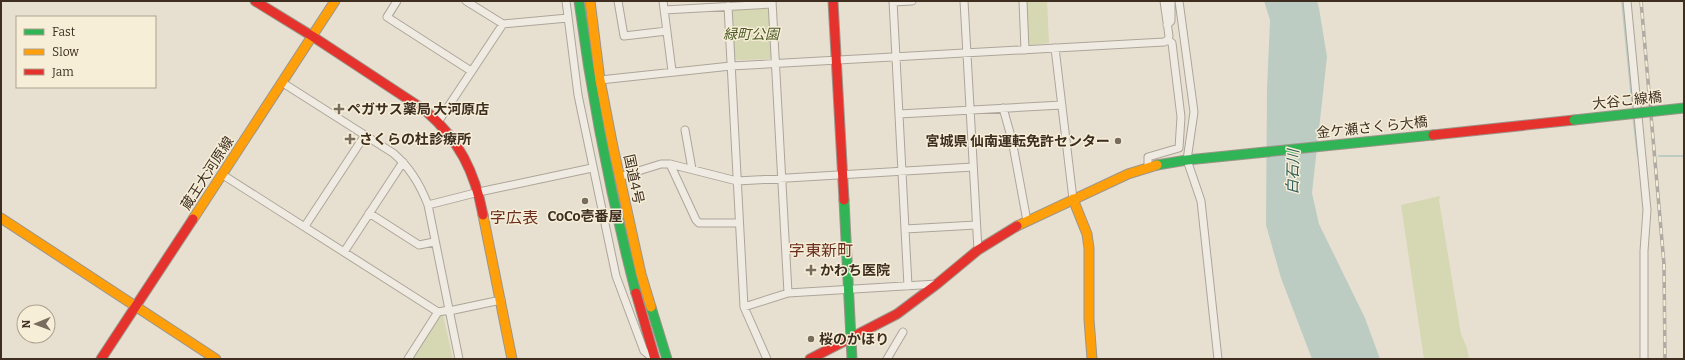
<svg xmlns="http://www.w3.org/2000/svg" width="1685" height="360" font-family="Bitter,'Noto Sans JP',serif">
<rect width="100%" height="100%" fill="#e7e0d1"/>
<path fill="#d6d7b3" d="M 1026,1 L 1047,1 L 1049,43 L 1030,45 L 1028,42 Z
M 766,8 L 769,10 L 772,56 L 769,59 L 735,60 L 732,58 L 730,13 L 733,9 Z
M 1440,196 L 1439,200 L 1461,334 L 1467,348 L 1469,359 L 1424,359 L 1401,205 Z
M 438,315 L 443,315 L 453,359 L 410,359 Z"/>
<path fill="#bcccc2" d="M 1264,1 L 1317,1 L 1319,8 L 1327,57 L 1312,193 L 1319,224 L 1365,318 L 1380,359 L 1312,359 L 1281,278 L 1266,225 L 1267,89 L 1270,20 Z"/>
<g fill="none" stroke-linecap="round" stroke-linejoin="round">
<path stroke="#bcccc2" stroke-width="2" d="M 1622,1 L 1633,111
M 1633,116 L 1638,157 L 1640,157
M 1659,156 L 1684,156"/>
<defs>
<path id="street" d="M 397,1 L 387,17 L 471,71
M 466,1 L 503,24 L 568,18
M 566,1 L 578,95 L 616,276 L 644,351 L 654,359
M 618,1 L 624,36 L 667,31
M 663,1 L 672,71
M 772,1 L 788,293
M 893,1 L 908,286
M 964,1 L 978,250
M 1023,1 L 1025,50
M 1179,1 L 1194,112 L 1187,160 L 1201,201 L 1218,359
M 1627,1 L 1647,210 L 1644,251 L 1644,359
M 893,2 L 912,1
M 728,6 L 744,307 L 767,359
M 664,10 L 772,4
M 1167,25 L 1171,21 L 1171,1
M 1055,48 L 1073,199
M 600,80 L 731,66 L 1164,42 L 1168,40 L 1169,36 L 1164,1
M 283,83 L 393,153 C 410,167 420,184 428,205 L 459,359
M 1003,108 L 1012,140 L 1027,221
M 899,114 L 1062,105
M 438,122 L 503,24
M 685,130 L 692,169
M 670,164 L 696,220 L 699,223 L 739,223
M 1148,167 L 1148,157 L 1179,148 L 1181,117 L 1172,43 L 1168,40
M 223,175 L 438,312 L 449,310
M 619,177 L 661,164 L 670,164 L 737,181 L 973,167
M 428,205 L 479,192 L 592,168
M 369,213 L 419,245 L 434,242
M 305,226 L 365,135
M 905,229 L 976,225
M 344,252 L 403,162
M 744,307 L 788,293 L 937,284
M 449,311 L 501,300
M 408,359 L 438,312
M 887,359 L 903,332"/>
<path id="fast" d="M 579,1 C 592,99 611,197 636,293
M 1157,165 L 1187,160 L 1433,135
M 844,200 L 852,359
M 651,307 L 667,359"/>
<path id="slow" d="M 590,1 L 600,80 L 613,147 L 641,274 L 651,307
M 1073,199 L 1087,234 L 1089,248 L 1089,319 L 1092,359
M 483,215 L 512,359
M 1,218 L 216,359
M 193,219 L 335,1
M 1017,226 L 1128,174 L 1157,165"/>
<path id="jam" d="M 255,1 L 312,36 L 426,111 C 459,140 475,172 483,215
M 833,1 L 844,200
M 1433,135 L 1574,120
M 636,293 L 655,359
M 101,359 L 193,219
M 810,359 L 897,314 L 937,284 L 978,250 L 1017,226"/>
</defs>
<use href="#street" stroke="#ada599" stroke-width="9"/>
<use href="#fast" stroke="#9c958a" stroke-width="11"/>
<use href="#slow" stroke="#9c958a" stroke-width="11"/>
<use href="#jam" stroke="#9c958a" stroke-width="11"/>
<use href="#street" stroke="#efebe3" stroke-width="7"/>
<use href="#fast" stroke="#30b455" stroke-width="9"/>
<use href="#slow" stroke="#ff9f0a" stroke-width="9"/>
<use href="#jam" stroke="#e5322d" stroke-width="9"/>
<defs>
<path id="rail" d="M 1641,1 L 1664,264 L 1665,359"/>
</defs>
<use href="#rail" stroke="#afaaa2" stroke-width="3.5"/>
<use href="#rail" stroke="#f7eed8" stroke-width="2" stroke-dasharray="6" stroke-linecap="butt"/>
<defs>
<path id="fast-bridge" d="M 1574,120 L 1684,108"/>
</defs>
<use href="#fast-bridge" stroke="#9c958a" stroke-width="11" stroke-linecap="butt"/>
<use href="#fast-bridge" stroke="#30b455" stroke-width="9"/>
</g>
<g fill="#786c5e" stroke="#f7eed8" stroke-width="1.5">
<path d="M337 103h4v4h4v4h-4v4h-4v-4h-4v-4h4z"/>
<path d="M348 133h4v4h4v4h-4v4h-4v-4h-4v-4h4z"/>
<circle cx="1118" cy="141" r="4"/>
<circle cx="585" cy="201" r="4"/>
<path d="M809 264h4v4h4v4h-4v4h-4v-4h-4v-4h4z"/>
<circle cx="811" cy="339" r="4"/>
</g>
<g text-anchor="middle" stroke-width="3" stroke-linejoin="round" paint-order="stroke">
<g font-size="14" font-style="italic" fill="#4d5a26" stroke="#f7eed8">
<text x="751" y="39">緑町公園</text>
</g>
<g font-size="14" fill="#3d2e20" stroke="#f7eed8">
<text transform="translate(1627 100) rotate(-6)" y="5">大谷こ線橋</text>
<text transform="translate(1372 127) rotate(-6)" y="5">金ケ瀬さくら大橋</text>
<text transform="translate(207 173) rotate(-57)" y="5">蔵王大河原線</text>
<text transform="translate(634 179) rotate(78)" y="5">国道4号</text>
</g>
<g font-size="14" font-weight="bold" fill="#3d2e20" stroke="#f7eed8" text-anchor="start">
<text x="347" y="114">ペガサス薬局 大河原店</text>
<text x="359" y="144">さくらの杜診療所</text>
<text x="1110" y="146" text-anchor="end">宮城県 仙南運転免許センター</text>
<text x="585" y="221" text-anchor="middle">CoCo壱番屋</text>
<text x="820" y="275">かわち医院</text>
<text x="819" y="344">桜のかほり</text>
</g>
<g font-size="15" font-style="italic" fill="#2f5d5a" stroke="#f7eed8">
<text transform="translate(1293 172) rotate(-89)" y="5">白石川</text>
</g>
<g font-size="16" fill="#6b2e1e" stroke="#f7eed8">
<text x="514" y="223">字広表</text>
<text x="821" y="256">字東新町</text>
</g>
</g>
<rect width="1685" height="360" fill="none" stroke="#3d2e20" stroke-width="4"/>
<rect x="16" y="16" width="140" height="72" fill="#f7eed8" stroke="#ada18e"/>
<rect x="24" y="29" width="20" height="6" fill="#30b455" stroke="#ada18e"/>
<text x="52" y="36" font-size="12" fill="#3d2e20">Fast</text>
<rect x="24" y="49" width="20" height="6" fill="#ff9f0a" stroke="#ada18e"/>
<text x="52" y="56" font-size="12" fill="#3d2e20">Slow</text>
<rect x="24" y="69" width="20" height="6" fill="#e5322d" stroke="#ada18e"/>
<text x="52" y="76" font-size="12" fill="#3d2e20">Jam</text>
<g transform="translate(36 324) rotate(269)"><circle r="19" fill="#f7eed8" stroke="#ada18e"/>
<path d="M0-3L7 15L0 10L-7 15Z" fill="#786c5e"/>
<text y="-6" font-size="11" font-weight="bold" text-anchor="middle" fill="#3d2e20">N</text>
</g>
</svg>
